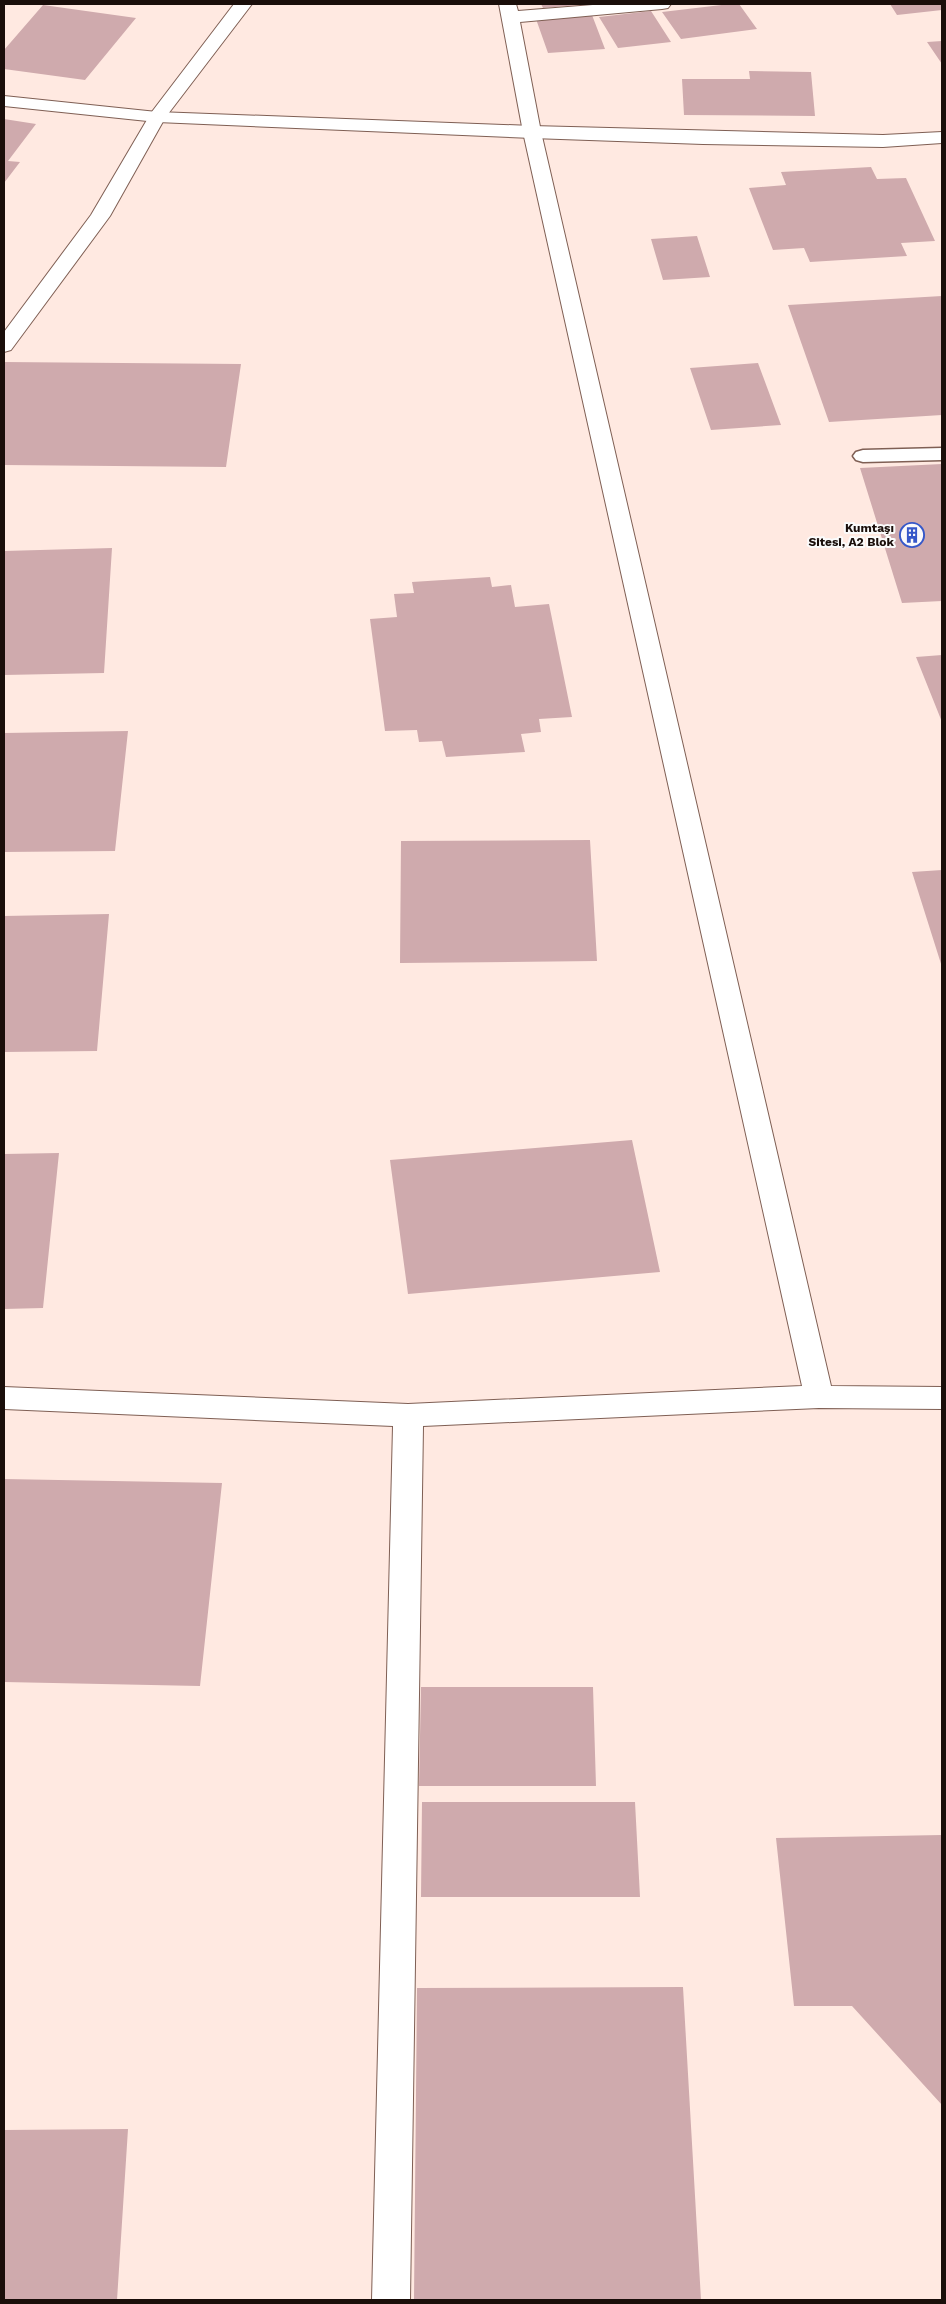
<svg xmlns="http://www.w3.org/2000/svg" width="946" height="2304" font-family="'Work Sans',sans-serif">
<rect width="100%" height="100%" fill="#ffe9e1"/>
<path fill="#cfaaad" d="M 541,4 L 578,4 L 578,5 L 543,8 Z
M 730,4 L 739,4 L 757,29 L 681,39 L 662,12 Z
M 890,4 L 942,4 L 942,10 L 897,15 Z
M 43,5 L 136,18 L 85,80 L 4,69 L 4,50 Z
M 651,11 L 671,42 L 618,48 L 599,17 Z
M 592,15 L 605,49 L 548,53 L 536,19 Z
M 942,41 L 942,64 L 927,42 Z
M 749,71 L 811,72 L 815,116 L 684,115 L 682,79 L 750,79 Z
M 4,119 L 36,124 L 8,161 L 20,162 L 4,183 Z
M 871,167 L 877,179 L 906,178 L 935,241 L 901,243 L 907,256 L 810,262 L 804,248 L 773,250 L 749,188 L 786,185 L 781,172 Z
M 697,236 L 710,277 L 663,280 L 651,239 Z
M 942,296 L 942,415 L 829,422 L 788,305 Z
M 4,362 L 241,364 L 226,467 L 4,465 Z
M 758,363 L 781,425 L 711,430 L 690,368 Z
M 942,464 L 942,601 L 902,603 L 860,468 Z
M 112,548 L 104,673 L 4,675 L 4,551 Z
M 490,577 L 492,587 L 511,585 L 515,607 L 549,604 L 572,717 L 539,719 L 541,732 L 521,734 L 525,752 L 446,757 L 442,741 L 419,742 L 417,730 L 385,731 L 370,619 L 397,617 L 394,594 L 414,593 L 412,582 Z
M 942,655 L 942,722 L 916,657 Z
M 128,731 L 115,851 L 4,852 L 4,733 Z
M 590,840 L 597,961 L 400,963 L 401,841 Z
M 942,870 L 942,967 L 912,872 Z
M 109,914 L 97,1051 L 4,1052 L 4,916 Z
M 632,1140 L 660,1272 L 408,1294 L 390,1160 Z
M 59,1153 L 43,1308 L 4,1309 L 4,1154 Z
M 4,1479 L 222,1483 L 200,1686 L 4,1682 Z
M 421,1687 L 593,1687 L 596,1786 L 419,1786 Z
M 422,1802 L 635,1802 L 640,1897 L 421,1897 Z
M 942,1835 L 942,2105 L 852,2006 L 794,2006 L 776,1838 Z
M 683,1987 L 701,2300 L 414,2300 L 417,1988 Z
M 128,2129 L 117,2300 L 4,2300 L 4,2130 Z"/>
<g fill="none" stroke-linecap="round" stroke-linejoin="round">
<defs>
<path id="service" d="M 942,448 L 942,460 L 863,462 L 856,460 L 853,456 L 856,452 L 863,450 Z"/>
<path id="minor" d="M 234,4 L 252,4 L 165,118 L 110,216 L 11,350 L 4,352 L 4,332 L 91,215 L 151,113 Z
M 499,4 L 516,4 L 518,11 L 605,4 L 671,4 L 668,8 L 662,9 L 520,22 L 541,132 L 831,1386 L 942,1387 L 942,1409 L 819,1408 L 423,1426 L 410,2300 L 372,2300 L 393,1426 L 4,1409 L 4,1387 L 408,1404 L 802,1386 L 523,132 Z"/>
<path id="tertiary" d="M 4,96 L 157,112 L 532,126 L 883,135 L 942,132 L 942,143 L 883,147 L 703,144 L 532,138 L 157,122 L 4,106 Z"/>
</defs>
<use href="#service" stroke="#7f5f54" stroke-width="3"/>
<use href="#minor" stroke="#7f5f54" stroke-width="2"/>
<use href="#tertiary" stroke="#7f5f54" stroke-width="2"/>
<use href="#service" fill="#fff" fill-rule="evenodd"/>
<use href="#minor" fill="#fff" fill-rule="evenodd"/>
<use href="#tertiary" fill="#fff" fill-rule="evenodd"/>
</g>
<defs>
<symbol id="building-ring" viewBox="-11 -11 22 22"><circle r="9.5" fill="#fbfbfb" stroke="#3658c9" stroke-width="1.5"/><path d="M-4-6H4V6H1V3H-1V6H-4ZM-2.5-4.3h1.7v1.8h-1.7ZM.8-4.3h1.7v1.8H.8ZM-2.5-1h1.7V.8h-1.7ZM.8-1h1.7V.8H.8Z" fill="#3658c9"/></symbol>
</defs>
<g fill-rule="evenodd">
<use href="#building-ring" x="898" y="521" width="28" height="28"/>
</g>
<g text-anchor="middle" stroke-width="4" stroke-linejoin="round" paint-order="stroke">
<g font-size="12" font-weight="bold" fill="#1a0e0a" stroke="#fbfbfb" text-anchor="end">
<text x="894" y="532">Kumtaşı<tspan x="894" dy="14">Sitesi, A2 Blok</tspan></text>
</g>
</g>
<rect width="946" height="2304" fill="none" stroke="#1a0e0a" stroke-width="10"/>
</svg>
